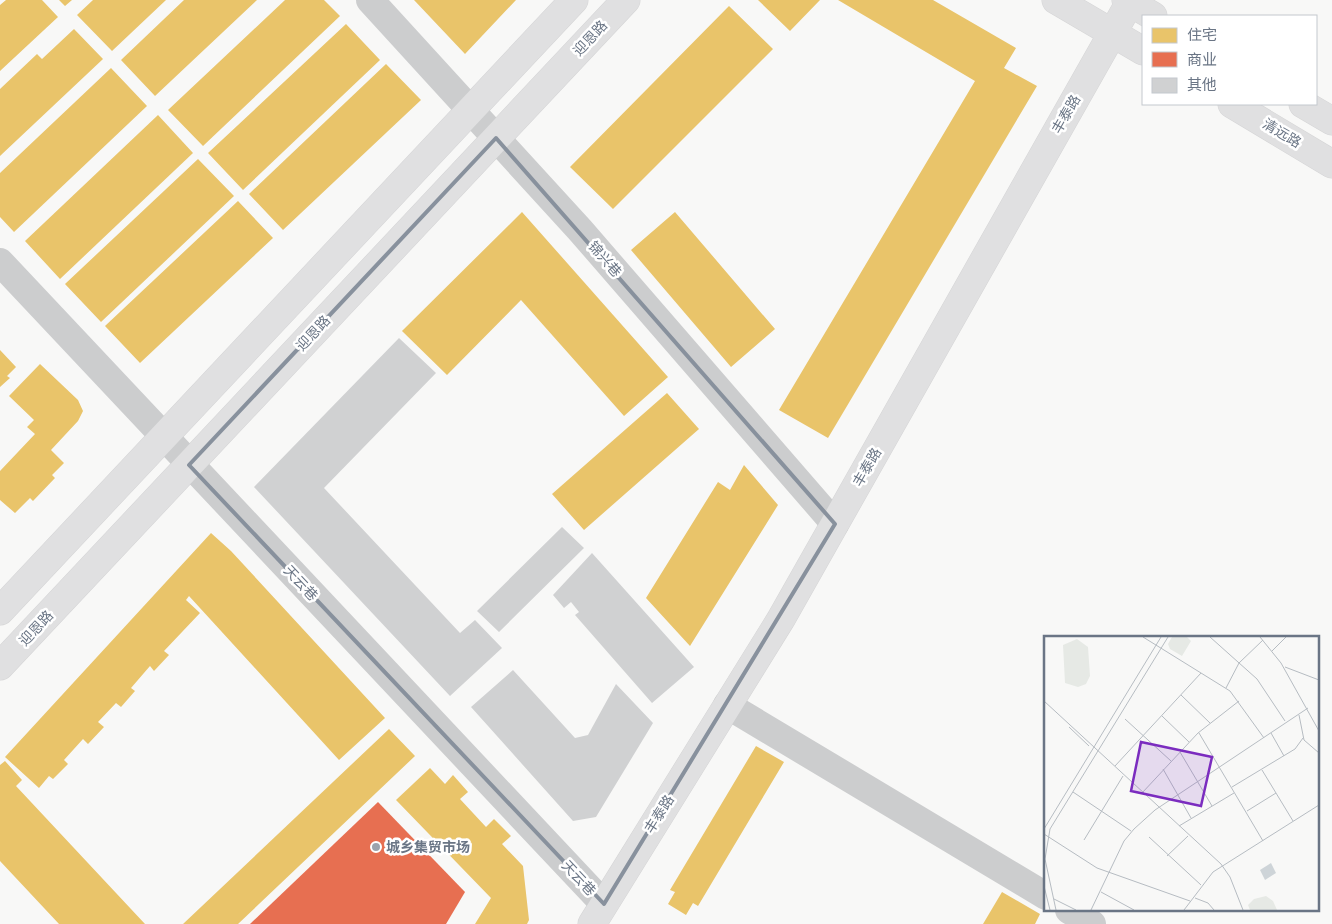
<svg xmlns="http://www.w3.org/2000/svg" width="1332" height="924" font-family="'Open Sans','Noto Sans SC',sans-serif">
<rect width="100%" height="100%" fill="#f8f8f7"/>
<path fill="#e9c46a" d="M 6,0 L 42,0 L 58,17 L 0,71 L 0,5 Z
M 59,0 L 72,0 L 65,6 Z
M 93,0 L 166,0 L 112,51 L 77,15 Z
M 184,0 L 257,0 L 155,96 L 121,60 Z
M 285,0 L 324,0 L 340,16 L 203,146 L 168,110 Z
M 414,0 L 516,0 L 465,54 Z
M 758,0 L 820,0 L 790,31 Z
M 838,0 L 933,0 L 1016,48 L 1004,68 L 1037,86 L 828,438 L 779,410 L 975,81 Z
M 729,6 L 773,49 L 613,209 L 570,167 Z
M 346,24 L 380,60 L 243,190 L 208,153 Z
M 74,29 L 103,59 L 0,156 L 0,89 L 37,54 L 42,59 Z
M 386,64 L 421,100 L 283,230 L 249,194 Z
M 111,68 L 147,106 L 14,232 L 0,217 L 0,173 Z
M 158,115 L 193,153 L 60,279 L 25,241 Z
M 198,159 L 234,196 L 101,322 L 65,284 Z
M 238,201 L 273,238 L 140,363 L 105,326 Z
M 522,212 L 668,377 L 624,416 L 521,300 L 447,375 L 402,331 Z
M 675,212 L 775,329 L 731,367 L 631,250 Z
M 0,350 L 16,367 L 7,376 L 10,378 L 0,387 Z
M 40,364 L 78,400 L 83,411 L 78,421 L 51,450 L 64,463 L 52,475 L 55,478 L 33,501 L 30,498 L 15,513 L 0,500 L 0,471 L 35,434 L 27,427 L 34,420 L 9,396 Z
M 667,393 L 699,429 L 584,530 L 552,494 Z
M 744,465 L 778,505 L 690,646 L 646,598 L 718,482 L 730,490 Z
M 211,533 L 231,551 L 385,718 L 339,760 L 189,596 L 186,600 L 200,613 L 164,651 L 169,655 L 154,671 L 150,666 L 131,688 L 135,691 L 121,707 L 116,703 L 98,722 L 104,727 L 88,744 L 83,739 L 64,760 L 68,764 L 53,779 L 49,776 L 39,788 L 5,757 Z
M 389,729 L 415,756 L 238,924 L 183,924 Z
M 756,746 L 784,762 L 698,906 L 693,903 L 686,915 L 668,904 L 675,892 L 670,890 Z
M 5,761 L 22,780 L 16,786 L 145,924 L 59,924 L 0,861 L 0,765 Z
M 430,768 L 445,784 L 453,775 L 468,792 L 460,799 L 486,827 L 494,819 L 511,836 L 502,844 L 523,866 L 529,920 L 527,924 L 475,924 L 491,898 L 396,800 Z
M 1002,892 L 1040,914 L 1035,924 L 983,924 Z"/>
<path fill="#e76f51" d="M 378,802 L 465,892 L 446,924 L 250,924 Z"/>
<path fill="#d0d1d2" d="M 399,338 L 436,373 L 324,488 L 460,633 L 475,620 L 502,648 L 450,696 L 254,487 Z
M 562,527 L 584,548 L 499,632 L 477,611 Z
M 592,553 L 694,667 L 652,703 L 575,615 L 579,612 L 571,602 L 564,608 L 553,595 Z
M 513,670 L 575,738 L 588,735 L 616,684 L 653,723 L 596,817 L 573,821 L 471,707 Z"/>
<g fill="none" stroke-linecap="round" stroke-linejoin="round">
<defs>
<path id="secondary" d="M 1056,0 L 1143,51
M 1126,0 L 1153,16
M 1232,104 L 1332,164
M 1303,104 L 1332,121
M 0,611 L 574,0
M 0,666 L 626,0
M 592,924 L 781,619 L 1130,2"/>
</defs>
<use href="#secondary" stroke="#d5d5d6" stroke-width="29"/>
<path stroke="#cccdce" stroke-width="28" d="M 370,0 L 580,230 L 835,524
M 0,262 L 604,904
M 727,705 L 1046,896
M 1069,910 L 1092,924"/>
<use href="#secondary" stroke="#e0e0e1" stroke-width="28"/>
</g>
<path fill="none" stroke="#88919d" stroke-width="4" stroke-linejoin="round" d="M 496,138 L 835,524 L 604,904 L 189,465 Z"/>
<circle fill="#9ca3ad" stroke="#fff" stroke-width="2" cx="376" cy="847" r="5"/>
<g text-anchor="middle" stroke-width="5" stroke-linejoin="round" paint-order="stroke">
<g font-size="14" fill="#6a7585" stroke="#fff">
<text transform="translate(590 38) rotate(-47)" y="5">迎恩路</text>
<text transform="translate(1066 114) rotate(-60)" y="5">丰泰路</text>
<text transform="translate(1282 133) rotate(31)" y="5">清远路</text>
<text transform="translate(605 259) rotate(49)" y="5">锦兴巷</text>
<text transform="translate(313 333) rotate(-47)" y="5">迎恩路</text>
<text transform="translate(867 467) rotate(-60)" y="5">丰泰路</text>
<text transform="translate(301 583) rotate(47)" y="5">天云巷</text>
<text transform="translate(36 628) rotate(-47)" y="5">迎恩路</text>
<text transform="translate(659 814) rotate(-58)" y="5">丰泰路</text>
<text transform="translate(579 878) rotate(47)" y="5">天云巷</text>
</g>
<g font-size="14" font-weight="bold" fill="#6a7585" stroke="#fff" text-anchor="start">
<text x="386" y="852">城乡集贸市场</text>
</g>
</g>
<g transform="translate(1044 636)">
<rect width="275" height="275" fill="#f8f8f7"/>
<path d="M 128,1 L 143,1 L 147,5 L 138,20 L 126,13 L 124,8 ZM 33,3 L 44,11 L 46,40 L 42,48 L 34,51 L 21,47 L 19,9 ZM 222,260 L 229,265 L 233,274 L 206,274 L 204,269 L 210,263 Z" fill="#e6e9e5"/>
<path d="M 227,227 L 232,237 L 221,244 L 216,234 Z" fill="#ced4d8"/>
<path fill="none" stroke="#b6bcc2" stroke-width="1" d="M 99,1 L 186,55 L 220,102M 166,1 L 213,43 L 241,85M 216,1 L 237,27 L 275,95M 228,15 L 242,1M 241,31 L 275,44M 182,52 L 195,27 L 219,4M 137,59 L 166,87M 0,65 L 177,228 L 186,241 L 199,274M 255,79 L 260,104 L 275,117M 118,80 L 145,106M 81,83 L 127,125M 25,91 L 45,110M 155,97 L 219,205M 227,97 L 240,120M 136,116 L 168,170M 71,130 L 157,37M 119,133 L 147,182M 218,134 L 249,185M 188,151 L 251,113 L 259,102M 29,156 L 87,195M 98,157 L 154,97 L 195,65M 203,175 L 232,157M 135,190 L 190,157M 0,193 L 117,1M 0,198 L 53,232 L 146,265M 105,201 L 157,249M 40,204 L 79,140M 123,220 L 144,200M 0,250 L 6,274M 57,256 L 90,274M 151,262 L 164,267 L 170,274M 10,263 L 32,274M 12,274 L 1,223 L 6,193 L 124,1M 47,274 L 80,205 L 90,193 L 111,174 L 264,72M 140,274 L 169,236 L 275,169"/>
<path fill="#7b2cbf" fill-opacity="0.15" stroke="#7b2cbf" stroke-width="2.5" d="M 97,106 L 168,121 L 157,170 L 87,155 Z"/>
<rect width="275" height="275" fill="none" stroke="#6a7585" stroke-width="2.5"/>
</g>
<rect x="1142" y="15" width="175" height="90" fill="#ffffff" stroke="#c3c8ce"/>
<rect x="1152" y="28" width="25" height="15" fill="#e9c46a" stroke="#c3c8ce"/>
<text x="1187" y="40" font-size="15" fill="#6a7585">住宅</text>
<rect x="1152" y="52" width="25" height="15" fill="#e76f51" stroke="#c3c8ce"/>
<text x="1187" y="65" font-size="15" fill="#6a7585">商业</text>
<rect x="1152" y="78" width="25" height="15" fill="#d0d1d2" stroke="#c3c8ce"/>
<text x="1187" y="90" font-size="15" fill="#6a7585">其他</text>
</svg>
